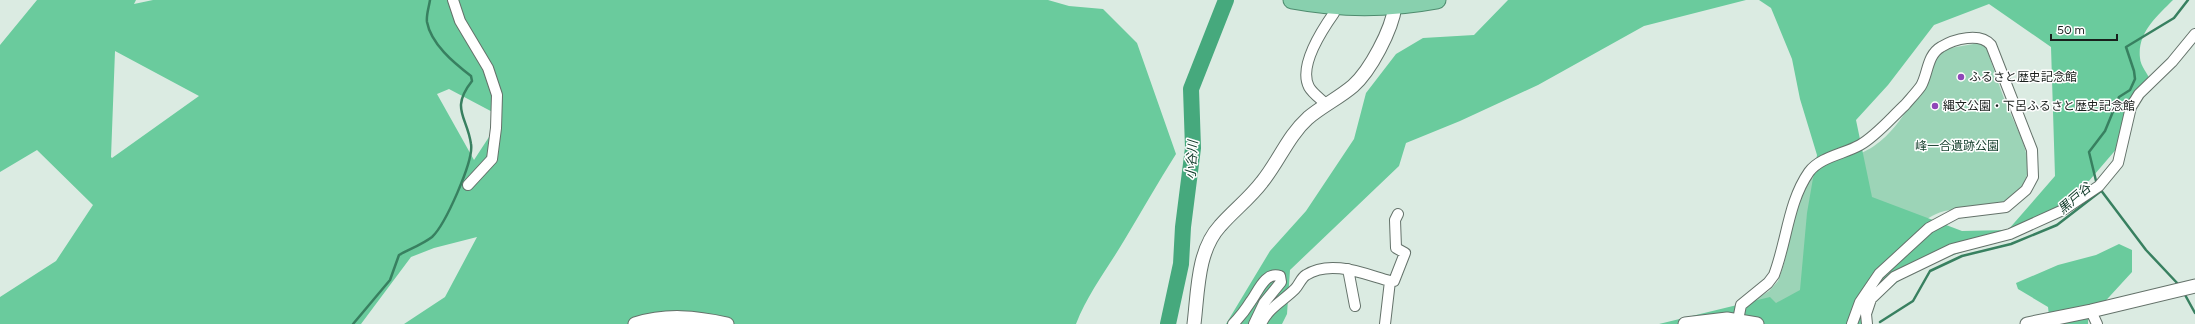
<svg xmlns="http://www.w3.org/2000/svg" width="2195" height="324" font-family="Figtree,'Noto Sans JP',sans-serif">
<rect width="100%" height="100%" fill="#dbebe2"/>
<path fill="#9cd4b7" d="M 1979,43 L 1986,46 C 1992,64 1998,83 2005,101 C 2019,136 2051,180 2000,203 C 1981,212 1954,204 1932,216 C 1907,229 1868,287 1848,311 L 1745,306 L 1769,291 L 1778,281 C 1791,250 1790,213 1808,183 C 1819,166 1857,158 1874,146 C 1907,123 1918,85 1939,53 L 1945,49 Z"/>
<path fill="#6acb9d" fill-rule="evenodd" d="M 37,0 L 136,0 L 134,4 L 153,0 L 1048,0 L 1069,6 L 1103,9 L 1137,43 L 1176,154 C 1158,182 1142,211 1125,239 C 1108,268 1088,293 1076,324 L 404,324 L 445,297 L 477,237 L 434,248 L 411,257 L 361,324 L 0,324 L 0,297 L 56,261 L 93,205 L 37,150 L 0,172 L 0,45 ZM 115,51 L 199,96 L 112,158 L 111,157 ZM 449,89 L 502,117 L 474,160 L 437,94 Z
M 1508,0 L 1746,0 L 1644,26 L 1538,85 L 1460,121 L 1406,143 L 1399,166 L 1290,270 L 1287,314 L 1282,324 L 1226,324 L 1270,251 L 1306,211 L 1354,139 L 1366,93 L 1396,54 L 1423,38 L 1474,35 Z
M 1759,0 L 2173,0 C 2157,16 2137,33 2140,58 C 2140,65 2149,76 2152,83 L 2139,99 L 2119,146 L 2076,196 L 2044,223 L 1917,268 L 1895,284 L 1875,302 L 1863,324 L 1659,324 L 1770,297 L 1776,303 L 1800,290 L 1807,213 L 1817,155 L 1800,99 L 1792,59 L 1771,8 ZM 1989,4 L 2051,47 L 2055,176 L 2008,230 L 1962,231 L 1872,197 L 1856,120 L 1888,85 L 1934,25 Z
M 2119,244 L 2132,250 L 2132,272 L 2088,320 L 2088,324 L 2050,324 L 2048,307 L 2018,289 L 2016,283 L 2058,265 L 2096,255 Z"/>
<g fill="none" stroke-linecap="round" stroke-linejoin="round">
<path stroke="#388060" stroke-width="2.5" d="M 2097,185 L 2089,152 L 2105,131 L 2119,97 L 2130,90 L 2135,79 L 2134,71 L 2126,47 L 2174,18 L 2188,0
M 2100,189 L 2146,250 L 2179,285
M 2184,293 L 2195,313
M 1880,322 L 1913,301 L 1930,271 L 1962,256 L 2011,244 L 2057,225 L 2101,191
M 353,324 L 390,280 L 399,255 C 410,249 423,244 432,237 C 445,225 474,161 471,144 C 467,116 450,109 472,81 L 471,76 C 454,63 431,44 427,22 C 426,15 429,7 430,0"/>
<path stroke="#46a97d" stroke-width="16" d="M 1168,324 L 1181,264 L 1183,227 L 1193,148 L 1191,89 L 1226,0"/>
<defs>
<path id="minor" d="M 453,0 L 460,21 L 488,68 L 497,95 L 496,128 L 492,159 L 468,185
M 1327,105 C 1321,99 1313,94 1309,87 C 1298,66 1322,30 1334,13
M 1348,269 L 1355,306
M 1390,281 L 1394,281 L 1405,253 L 1396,248 L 1395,220 L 1398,214
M 2091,311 L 2097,324
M 1738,320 L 1741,305 L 1768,283 L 1774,275 C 1787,241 1788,202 1809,172 C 1820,157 1844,154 1860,145 C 1876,136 1891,118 1905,105 C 1910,99 1916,93 1921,86 C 1928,74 1927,55 1941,47 C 1954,39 1980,32 1991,45 L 2032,150 L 2033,177 L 2026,190 L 2006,207 L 1957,213 L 1929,228 L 1879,274 L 1860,302 L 1852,324
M 1233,324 C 1240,317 1246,309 1251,301 C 1258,292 1265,271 1280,276 L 1281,282 L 1264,303 L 1254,324
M 1261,324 C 1268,308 1283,301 1295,289 C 1299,285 1301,278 1306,275 C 1331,259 1364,274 1390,281 L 1385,324
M 1867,324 L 1866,314 L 1871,299 L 1894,277 L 1952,249 L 2010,234 L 2063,210 L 2099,186 L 2118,163 L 2131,107 L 2139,94 L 2172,62 L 2195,34"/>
<path id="tertiary" d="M 635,324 C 666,314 696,317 727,324
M 1194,324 C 1198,292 1197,251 1220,226 C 1233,211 1250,198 1262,182 C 1279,161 1288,136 1308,118 C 1322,106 1339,98 1353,86 C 1370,71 1392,30 1395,6
M 1685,324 L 1727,319 L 1757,324
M 2027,324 L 2091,311 L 2195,286"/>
<path id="trunk" d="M 1292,0 C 1340,9 1389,9 1437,0"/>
</defs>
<use href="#minor" stroke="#64726a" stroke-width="12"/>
<use href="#tertiary" stroke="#64726a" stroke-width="15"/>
<use href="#trunk" stroke="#4e8b6e" stroke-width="19"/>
<use href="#minor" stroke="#fff" stroke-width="10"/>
<use href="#tertiary" stroke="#fff" stroke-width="13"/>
<use href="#trunk" stroke="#88d0ae" stroke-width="17"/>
</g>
<g fill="#8f46b8" stroke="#fff" stroke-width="1.5">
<circle cx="1961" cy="77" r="4"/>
<circle cx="1935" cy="106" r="4"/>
</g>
<g text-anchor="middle" stroke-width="3" stroke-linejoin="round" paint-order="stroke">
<g font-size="12" fill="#191f1c" stroke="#fff" text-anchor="start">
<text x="1969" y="81">ふるさと歴史記念館</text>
<text x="1943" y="110">縄文公園・下呂ふるさと歴史記念館</text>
</g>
<g font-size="12" fill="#113c29" stroke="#fff">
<text x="1957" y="150">峰一合遺跡公園</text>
</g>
<g font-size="13" font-style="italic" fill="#0b3624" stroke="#fff">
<text transform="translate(1191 160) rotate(-86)" y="5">小谷川</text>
<text transform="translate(2074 198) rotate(-41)" y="5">黒戸谷</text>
</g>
</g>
<path d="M2051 34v6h66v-6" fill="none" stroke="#191f1c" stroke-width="2"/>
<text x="2057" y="34" font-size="12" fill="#191f1c" stroke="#ffffff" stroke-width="3" paint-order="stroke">50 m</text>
</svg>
